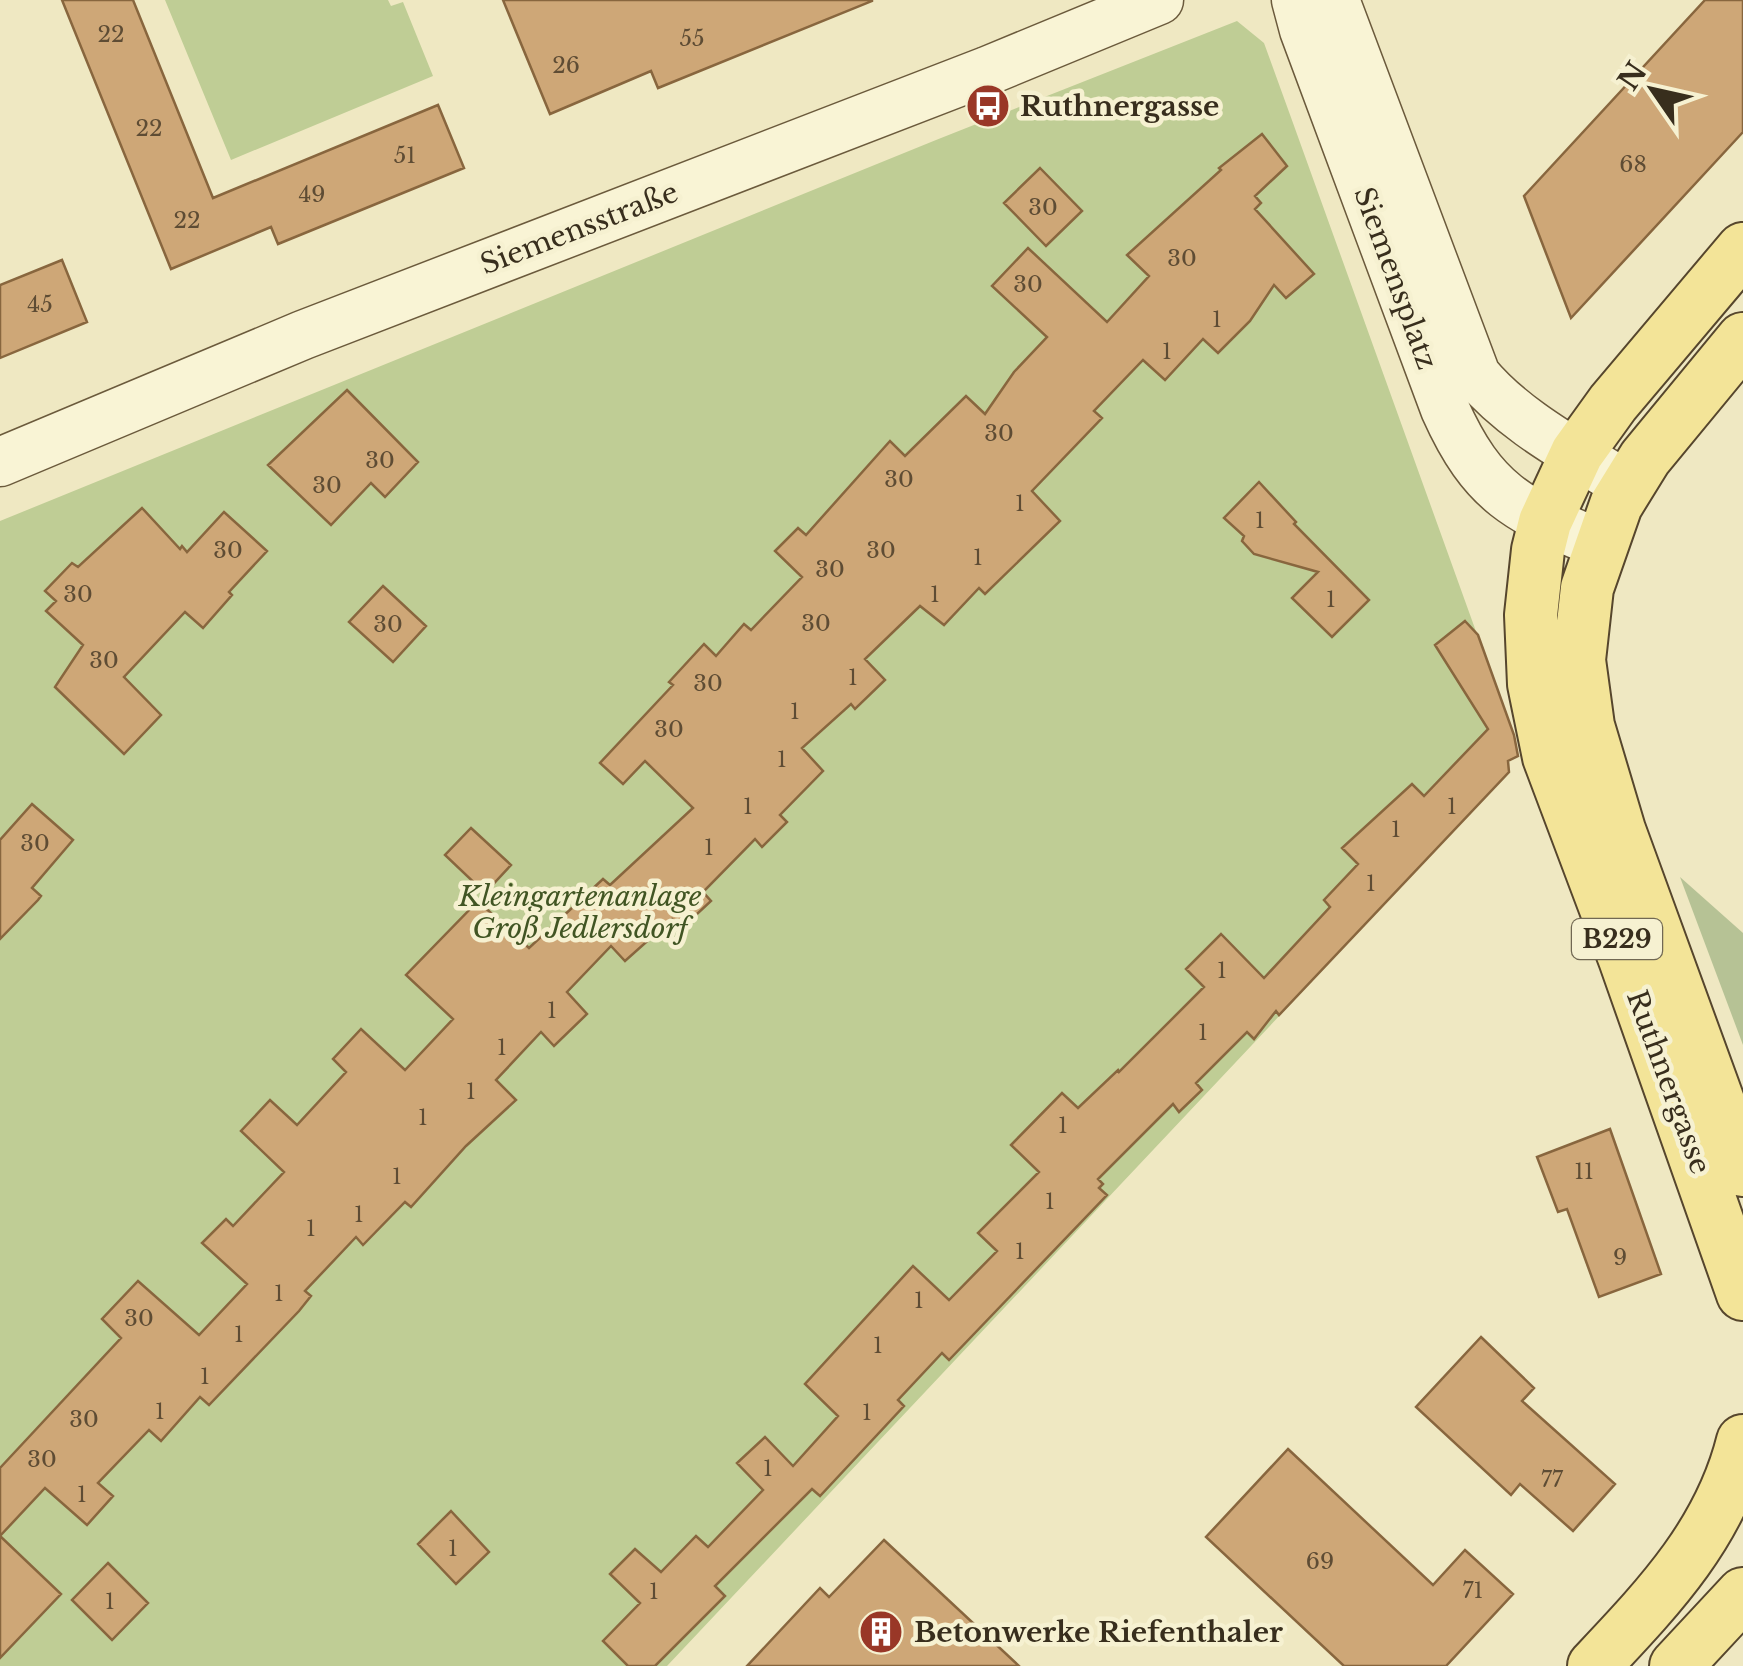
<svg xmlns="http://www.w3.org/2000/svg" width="1743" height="1666" font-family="'Libre Baskerville',serif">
<rect width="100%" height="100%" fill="#efe8c2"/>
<path fill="#bfcd95" d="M 165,0 L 388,0 L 391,6 L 403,2 L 433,76 L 231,160 Z
M 1237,21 L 1264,43 L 1293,123 L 1496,687 L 1509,772 L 667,1666 L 0,1666 L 0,521 L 936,140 Z"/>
<path fill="#b6c295" d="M 1680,877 L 1743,933 L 1743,1045 Z"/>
<path fill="#cea777" stroke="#88663e" stroke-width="2.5" d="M 62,0 L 133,0 L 213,198 L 438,105 L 464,168 L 278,244 L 271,227 L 171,269 Z
M 503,0 L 872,0 L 872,1 L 658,88 L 651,71 L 550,114 Z
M 1705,0 L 1743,0 L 1743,132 L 1571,318 L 1524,196 Z
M 1262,134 L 1287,166 L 1255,196 L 1261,203 L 1255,209 L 1314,274 L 1286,298 L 1274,285 L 1250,321 L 1218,353 L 1203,339 L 1165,380 L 1143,360 L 1094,411 L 1102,418 L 1032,491 L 1060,521 L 985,594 L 979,588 L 944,625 L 920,606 L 865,659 L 885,680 L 855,709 L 851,704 L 802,748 L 823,771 L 780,815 L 787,822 L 762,847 L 755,839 L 703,892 L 711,901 L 681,929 L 672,919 L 625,961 L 611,946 L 567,992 L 587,1014 L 554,1046 L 541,1032 L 496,1080 L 516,1100 L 466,1146 L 411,1207 L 405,1202 L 363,1245 L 356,1237 L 305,1291 L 311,1296 L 299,1311 L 209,1405 L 200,1397 L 161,1441 L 149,1430 L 98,1483 L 113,1496 L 87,1525 L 45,1488 L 0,1536 L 61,1594 L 0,1658 L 0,1468 L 121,1338 L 102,1319 L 138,1281 L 199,1335 L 247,1284 L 202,1243 L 226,1219 L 233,1226 L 284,1172 L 241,1131 L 270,1100 L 297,1125 L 346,1072 L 333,1059 L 361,1029 L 405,1070 L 453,1019 L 406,975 L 478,901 L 529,948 L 603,879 L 610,885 L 693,808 L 645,761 L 623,784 L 600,763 L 673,685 L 669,682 L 704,644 L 716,656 L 744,624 L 751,630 L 802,577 L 775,551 L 798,528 L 806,535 L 890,441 L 905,456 L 966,396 L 985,414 L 1014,372 L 1047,337 L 992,286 L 1028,248 L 1107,322 L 1149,276 L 1127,255 L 1221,170 L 1219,168 Z
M 1040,168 L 1082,211 L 1046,246 L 1004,203 Z
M 62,260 L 87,322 L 0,358 L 0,285 Z
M 347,390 L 418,462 L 385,497 L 371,483 L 331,525 L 268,465 Z
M 1259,482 L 1296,522 L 1294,524 L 1369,600 L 1332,637 L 1292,598 L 1318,572 L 1254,554 L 1242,541 L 1244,536 L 1224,518 Z
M 142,508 L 180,549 L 182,546 L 187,552 L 224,512 L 267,551 L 229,592 L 232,595 L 203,628 L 185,612 L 124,677 L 161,715 L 124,754 L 55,687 L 83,645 L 46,611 L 56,601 L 45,591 L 72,563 L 78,567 Z
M 383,586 L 426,626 L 393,662 L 349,622 Z
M 1465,621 L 1478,635 L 1514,735 L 1518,756 L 1508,761 L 1509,772 L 1279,1015 L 1276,1011 L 1254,1039 L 1247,1032 L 1196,1083 L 1202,1090 L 1179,1112 L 1173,1104 L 1098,1179 L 1103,1184 L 1099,1188 L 1107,1195 L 949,1360 L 942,1353 L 898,1400 L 904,1406 L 820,1496 L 812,1489 L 715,1586 L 725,1596 L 655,1666 L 628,1666 L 603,1641 L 640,1603 L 610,1574 L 635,1549 L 661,1572 L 696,1536 L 708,1547 L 763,1490 L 737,1463 L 765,1437 L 793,1466 L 838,1416 L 805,1384 L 913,1266 L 949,1300 L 997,1251 L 978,1233 L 1039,1172 L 1011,1145 L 1062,1093 L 1078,1108 L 1118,1070 L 1119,1072 L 1204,987 L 1186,969 L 1221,934 L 1264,978 L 1330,907 L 1324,900 L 1358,864 L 1342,848 L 1412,784 L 1424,796 L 1488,729 L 1435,645 Z
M 32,804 L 73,840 L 32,888 L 41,896 L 38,900 L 0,939 L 0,840 Z
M 471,828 L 511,865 L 485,893 L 445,855 Z
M 1610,1129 L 1661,1274 L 1599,1297 L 1567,1209 L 1558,1212 L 1537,1157 Z
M 1481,1337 L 1534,1388 L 1522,1401 L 1615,1484 L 1573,1531 L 1520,1484 L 1511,1495 L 1416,1407 Z
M 1288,1449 L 1433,1585 L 1465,1550 L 1513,1594 L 1446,1666 L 1344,1666 L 1206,1537 Z
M 451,1511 L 489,1552 L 456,1584 L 418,1544 Z
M 884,1540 L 1019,1666 L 747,1666 L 820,1588 L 829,1597 Z
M 108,1563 L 148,1603 L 112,1640 L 72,1600 Z"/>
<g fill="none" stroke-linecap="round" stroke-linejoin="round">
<defs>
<path id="secondary" d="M 1296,0 L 1304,30 L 1445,409 C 1483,494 1518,510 1600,544
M 1331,0 L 1338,8 L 1476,375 C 1515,422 1576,453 1627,486
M 0,462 L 303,335 L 987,71 L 1159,0"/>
<path id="primary" d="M 1743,249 L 1613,403 L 1577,453 L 1545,522 L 1538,550 L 1531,615 L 1534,684 L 1549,757 L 1625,959 L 1743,1294
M 1743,339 L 1645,458 L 1616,505 L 1587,588 L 1579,660 L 1588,726 L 1619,830 L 1743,1170
M 1594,1666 C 1658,1598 1720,1534 1743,1441
M 1676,1666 L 1743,1594"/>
</defs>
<use href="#secondary" stroke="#6b5a3c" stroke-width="51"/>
<use href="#primary" stroke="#56462d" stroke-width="56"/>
<use href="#secondary" stroke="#f9f4d5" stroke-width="48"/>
<use href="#primary" stroke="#f3e498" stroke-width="52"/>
</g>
<defs>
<symbol id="bus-disc" viewBox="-11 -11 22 22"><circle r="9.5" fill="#993727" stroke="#f6f1d1"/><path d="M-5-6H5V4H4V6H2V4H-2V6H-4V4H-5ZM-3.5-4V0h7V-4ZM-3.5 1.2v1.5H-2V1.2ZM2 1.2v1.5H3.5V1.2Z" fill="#fff"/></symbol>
<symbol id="building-disc" viewBox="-11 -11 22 22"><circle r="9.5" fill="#993727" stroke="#f6f1d1"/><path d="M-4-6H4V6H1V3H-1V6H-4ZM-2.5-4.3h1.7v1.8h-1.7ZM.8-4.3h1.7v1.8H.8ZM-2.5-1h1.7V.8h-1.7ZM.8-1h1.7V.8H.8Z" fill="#fff"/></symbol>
</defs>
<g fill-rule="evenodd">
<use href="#bus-disc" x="963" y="81" width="50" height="50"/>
<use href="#building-disc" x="856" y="1607" width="50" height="50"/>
</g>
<g text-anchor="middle" stroke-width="9" stroke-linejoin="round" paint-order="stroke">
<g font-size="22" fill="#5e4c34">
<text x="111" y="42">22</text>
<text x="692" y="46">55</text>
<text x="566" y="73">26</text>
<text x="149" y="136">22</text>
<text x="405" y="163">51</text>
<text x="1633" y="172">68</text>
<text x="312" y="202">49</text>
<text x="1043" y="215">30</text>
<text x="187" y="228">22</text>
<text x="1182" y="266">30</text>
<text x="1028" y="292">30</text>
<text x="40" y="312">45</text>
<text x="1217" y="327">1</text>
<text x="1167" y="359">1</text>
<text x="999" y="441">30</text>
<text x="380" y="468">30</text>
<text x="899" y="487">30</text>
<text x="327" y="493">30</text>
<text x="1020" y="511">1</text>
<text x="1260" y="528">1</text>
<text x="228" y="558">30</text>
<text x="881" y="558">30</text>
<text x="978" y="565">1</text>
<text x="830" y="577">30</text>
<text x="78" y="602">30</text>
<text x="935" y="602">1</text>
<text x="1331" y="607">1</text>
<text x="816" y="631">30</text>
<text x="388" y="632">30</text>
<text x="104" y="668">30</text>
<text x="853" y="685">1</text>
<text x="708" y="691">30</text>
<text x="795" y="719">1</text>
<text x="669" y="737">30</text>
<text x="782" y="767">1</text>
<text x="748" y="814">1</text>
<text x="1452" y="814">1</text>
<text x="1396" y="837">1</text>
<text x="35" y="851">30</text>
<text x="709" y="855">1</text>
<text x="1371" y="891">1</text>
<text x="1222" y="978">1</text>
<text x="552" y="1018">1</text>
<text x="1203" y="1040">1</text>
<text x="502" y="1055">1</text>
<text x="471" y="1099">1</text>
<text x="423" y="1125">1</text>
<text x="1063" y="1133">1</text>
<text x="1584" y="1179">11</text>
<text x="397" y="1184">1</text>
<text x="1050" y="1209">1</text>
<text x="359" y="1222">1</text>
<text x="311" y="1236">1</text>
<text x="1020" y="1259">1</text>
<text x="1620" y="1265">9</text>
<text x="279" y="1301">1</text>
<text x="919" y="1308">1</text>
<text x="139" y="1326">30</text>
<text x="239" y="1342">1</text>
<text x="878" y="1353">1</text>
<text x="205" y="1384">1</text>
<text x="160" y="1419">1</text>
<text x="867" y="1420">1</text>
<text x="84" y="1427">30</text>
<text x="42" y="1467">30</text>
<text x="768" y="1476">1</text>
<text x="1552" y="1487">77</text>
<text x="82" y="1502">1</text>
<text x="453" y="1556">1</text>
<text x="1320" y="1569">69</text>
<text x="1473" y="1598">71</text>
<text x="654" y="1599">1</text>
<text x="110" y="1609">1</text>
</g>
<rect fill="#f6f1d1" stroke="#716853" stroke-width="2.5" x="1572" y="919" width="90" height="40" rx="8"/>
<g font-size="25" font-weight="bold" fill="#382e1d">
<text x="1617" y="948">B229</text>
</g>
<g font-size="28" font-weight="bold" fill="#382e1d" stroke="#f6f1d1" text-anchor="start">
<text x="1020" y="116">Ruthnergasse</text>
<text x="914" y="1642">Betonwerke Riefenthaler</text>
</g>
<g font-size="28" fill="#382e1d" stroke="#f6f1d1">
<text transform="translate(579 228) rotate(-21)" y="10">Siemensstraße</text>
<text transform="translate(1396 278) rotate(70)" y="10">Siemensplatz</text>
<text transform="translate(1669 1082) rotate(70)" y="10">Ruthnergasse</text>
</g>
<g font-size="28" font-style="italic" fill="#415523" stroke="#f6f1d1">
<text x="580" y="906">Kleingartenanlage<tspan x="580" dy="32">Groß Jedlersdorf</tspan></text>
</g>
</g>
<g transform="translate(1653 90) rotate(304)" stroke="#f6f1d1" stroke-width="8" paint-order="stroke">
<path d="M0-8L18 38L0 25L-18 38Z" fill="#382e1d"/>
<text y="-15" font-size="28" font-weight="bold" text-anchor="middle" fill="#382e1d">N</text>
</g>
</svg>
